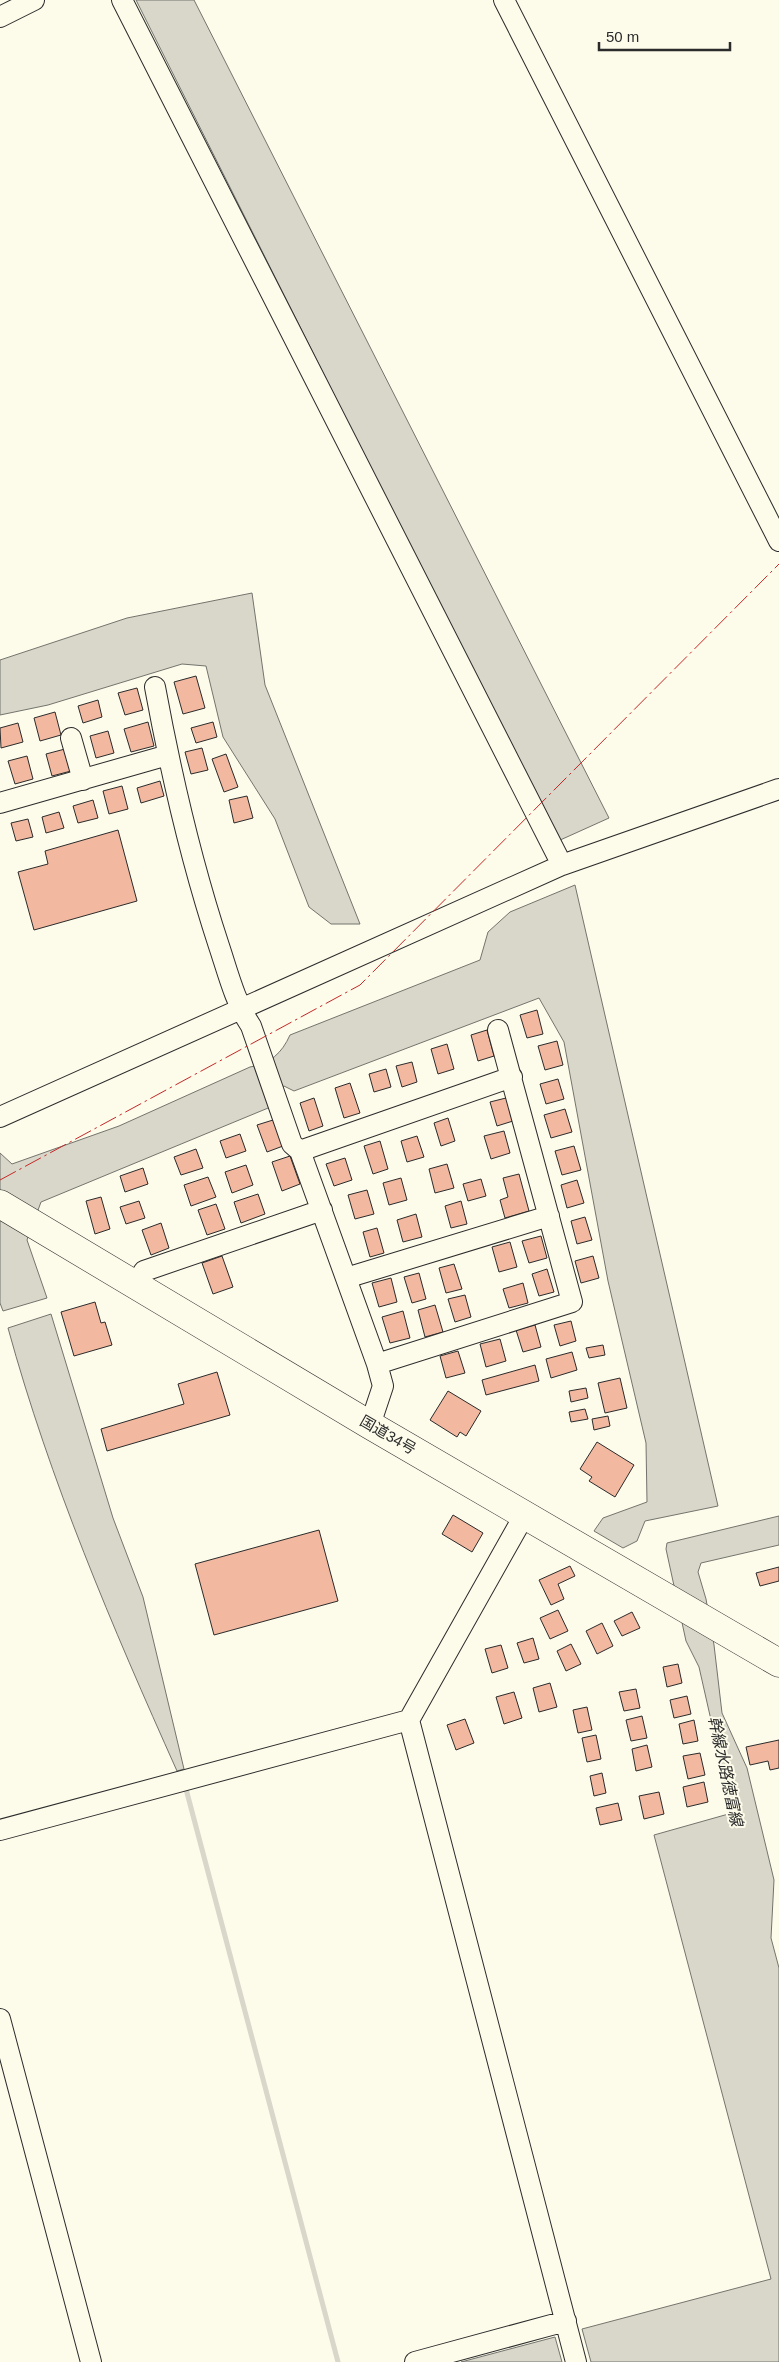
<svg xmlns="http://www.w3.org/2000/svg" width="779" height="2362" font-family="Arial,'Noto Sans JP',sans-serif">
<rect width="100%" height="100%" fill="#fdfbea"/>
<path fill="#d8d7c9" stroke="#74746e" d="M 136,0 L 194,0 L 609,818 L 558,841 Z
M 252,593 L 265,685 L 360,924 L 331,924 L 309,907 L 275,819 L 223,737 L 206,666 L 182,664 L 48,705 L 0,715 L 0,660 L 127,618 Z
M 575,885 L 718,1506 L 645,1521 L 637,1541 L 623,1548 L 594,1531 L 603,1518 L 647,1502 L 646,1443 L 608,1281 L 564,1042 L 539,998 L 294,1091 L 284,1086 L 269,1094 L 273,1106 L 41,1202 L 27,1240 L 47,1298 L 3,1311 L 0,1303 L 0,1153 L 12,1164 L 119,1126 L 250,1067 C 270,1064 282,1053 290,1035 L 480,960 L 488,932 L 510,912 Z
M 51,1314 L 113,1518 L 143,1597 L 184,1769 L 177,1771 C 112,1626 50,1481 8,1328 Z
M 779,1516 L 779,1545 L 701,1563 L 698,1572 L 706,1599 L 714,1645 L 722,1713 L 747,1768 L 774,1880 L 771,1938 L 779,1968 L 779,2362 L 591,2362 L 582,2329 L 771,2279 L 654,1835 L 732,1813 L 699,1667 L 686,1641 L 666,1549 L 667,1543 Z
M 555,2337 L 562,2362 L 461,2362 Z"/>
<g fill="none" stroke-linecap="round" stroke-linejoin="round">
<path stroke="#d8d7c9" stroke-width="5" d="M 186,1789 L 338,2362"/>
</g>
<path fill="#f2b8a0" stroke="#2b2b2b" d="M 196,676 L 205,708 L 183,714 L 174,682 Z
M 137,688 L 143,710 L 125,715 L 118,693 Z
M 98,700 L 102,717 L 83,723 L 78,706 Z
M 55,712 L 61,735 L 40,741 L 34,718 Z
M 148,722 L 154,746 L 131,752 L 124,729 Z
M 213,722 L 217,737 L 196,743 L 191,728 Z
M 18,723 L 23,742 L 1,748 L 0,728 Z
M 108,731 L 114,753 L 96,758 L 90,736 Z
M 202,748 L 208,770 L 191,774 L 185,752 Z
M 65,749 L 71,771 L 52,776 L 46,754 Z
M 226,754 L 238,787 L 224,792 L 212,759 Z
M 27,756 L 33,779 L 15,784 L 8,761 Z
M 160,781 L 164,796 L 141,803 L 137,788 Z
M 122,786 L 128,809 L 109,814 L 103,791 Z
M 247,796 L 253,818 L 234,823 L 229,800 Z
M 93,800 L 98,818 L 78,823 L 73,806 Z
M 59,812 L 64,828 L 46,833 L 42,817 Z
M 28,819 L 33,837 L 16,841 L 11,823 Z
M 118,830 L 137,901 L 34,930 L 18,872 L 48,864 L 45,851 Z
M 537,1010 L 543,1034 L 527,1038 L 520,1015 Z
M 487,1030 L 494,1056 L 478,1061 L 471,1035 Z
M 557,1041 L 563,1065 L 545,1070 L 538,1046 Z
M 447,1044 L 454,1069 L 438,1074 L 431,1049 Z
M 412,1062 L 417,1082 L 402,1087 L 396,1066 Z
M 386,1069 L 391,1087 L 374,1092 L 369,1074 Z
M 558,1079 L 564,1099 L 546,1104 L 540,1084 Z
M 350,1083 L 360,1113 L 344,1118 L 335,1088 Z
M 314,1098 L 323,1126 L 309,1131 L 300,1103 Z
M 506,1098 L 513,1121 L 497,1126 L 490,1102 Z
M 565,1109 L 572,1132 L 551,1138 L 544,1115 Z
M 448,1118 L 455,1141 L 441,1146 L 434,1123 Z
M 273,1120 L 283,1146 L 267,1152 L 257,1125 Z
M 504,1131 L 510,1153 L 491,1159 L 484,1136 Z
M 240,1134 L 246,1151 L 226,1158 L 220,1141 Z
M 417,1136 L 424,1157 L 407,1162 L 401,1141 Z
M 380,1141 L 388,1169 L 373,1174 L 364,1146 Z
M 574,1146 L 581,1170 L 562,1175 L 555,1151 Z
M 196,1149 L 203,1168 L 181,1175 L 174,1157 Z
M 290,1156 L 300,1184 L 282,1191 L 272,1162 Z
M 345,1158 L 352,1180 L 334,1186 L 326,1164 Z
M 447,1164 L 454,1188 L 435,1193 L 429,1169 Z
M 246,1165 L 253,1185 L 232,1193 L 225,1172 Z
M 143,1168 L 148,1184 L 125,1192 L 120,1176 Z
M 519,1174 L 529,1211 L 505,1218 L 500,1200 L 508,1197 L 503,1178 Z
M 208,1177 L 216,1197 L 191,1206 L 184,1185 Z
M 401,1178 L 407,1200 L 389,1205 L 383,1183 Z
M 481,1179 L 486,1196 L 468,1201 L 463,1184 Z
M 577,1180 L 584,1203 L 567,1208 L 561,1185 Z
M 367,1190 L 374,1214 L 355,1219 L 348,1195 Z
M 258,1194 L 265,1214 L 241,1223 L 234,1202 Z
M 101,1197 L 110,1229 L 95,1234 L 86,1201 Z
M 139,1201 L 145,1218 L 126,1224 L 120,1207 Z
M 461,1201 L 467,1224 L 451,1228 L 445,1206 Z
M 216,1204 L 225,1229 L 207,1235 L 198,1210 Z
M 416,1214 L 422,1237 L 403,1242 L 397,1220 Z
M 585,1217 L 592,1240 L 577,1244 L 571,1221 Z
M 161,1223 L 169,1248 L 151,1255 L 142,1230 Z
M 377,1228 L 384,1253 L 370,1257 L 363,1232 Z
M 541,1236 L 547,1258 L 529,1263 L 522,1241 Z
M 510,1242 L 517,1267 L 499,1272 L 492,1247 Z
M 222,1256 L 233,1287 L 213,1294 L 202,1263 Z
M 593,1256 L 599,1278 L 581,1283 L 575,1261 Z
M 454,1264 L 462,1289 L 446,1293 L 439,1268 Z
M 547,1269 L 554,1292 L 539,1296 L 532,1274 Z
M 419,1273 L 426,1299 L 412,1303 L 404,1277 Z
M 391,1278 L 397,1302 L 379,1307 L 372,1283 Z
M 523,1283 L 528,1303 L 509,1308 L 503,1289 Z
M 465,1295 L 471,1317 L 455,1322 L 448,1299 Z
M 95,1302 L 101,1323 L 105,1322 L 112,1345 L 74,1356 L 61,1312 Z
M 435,1305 L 443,1332 L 425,1337 L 418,1310 Z
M 403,1311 L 410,1338 L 390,1343 L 382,1317 Z
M 571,1321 L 576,1341 L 560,1346 L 554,1325 Z
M 535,1325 L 541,1347 L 523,1352 L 516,1330 Z
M 500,1339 L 506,1361 L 486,1367 L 480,1344 Z
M 603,1345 L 605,1355 L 589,1358 L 586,1348 Z
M 458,1351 L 465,1373 L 446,1378 L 440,1356 Z
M 572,1352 L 577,1370 L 551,1378 L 546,1359 Z
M 535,1365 L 539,1381 L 486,1395 L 482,1380 Z
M 217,1372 L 230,1415 L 107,1451 L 101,1429 L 184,1404 L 178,1384 Z
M 620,1378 L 627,1408 L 605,1413 L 598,1383 Z
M 586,1388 L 588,1398 L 571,1402 L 569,1391 Z
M 448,1391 L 481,1411 L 466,1436 L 460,1432 L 457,1437 L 430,1420 Z
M 585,1409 L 588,1419 L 571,1422 L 569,1412 Z
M 608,1416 L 610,1426 L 594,1430 L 592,1419 Z
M 597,1442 L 634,1465 L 615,1497 L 589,1481 L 592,1477 L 580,1469 Z
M 453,1515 L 483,1533 L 472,1552 L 442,1534 Z
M 319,1530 L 338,1601 L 214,1635 L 195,1564 Z
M 570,1566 L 575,1576 L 558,1584 L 564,1599 L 551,1605 L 539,1580 Z
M 779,1567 L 779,1581 L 760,1586 L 756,1573 Z
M 558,1610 L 568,1631 L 550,1639 L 540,1618 Z
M 632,1612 L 640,1628 L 622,1636 L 614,1621 Z
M 602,1623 L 613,1646 L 597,1654 L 586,1631 Z
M 533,1638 L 539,1659 L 524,1663 L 517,1643 Z
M 571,1644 L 581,1664 L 566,1671 L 557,1651 Z
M 501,1645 L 508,1668 L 492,1673 L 485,1649 Z
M 678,1664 L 682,1683 L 667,1687 L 663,1667 Z
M 550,1683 L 557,1707 L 539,1712 L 533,1688 Z
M 636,1689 L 640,1708 L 624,1711 L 619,1692 Z
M 514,1692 L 522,1718 L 504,1724 L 496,1697 Z
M 687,1696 L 691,1714 L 674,1718 L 670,1700 Z
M 587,1707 L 592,1730 L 578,1733 L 573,1710 Z
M 642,1716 L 647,1738 L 631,1741 L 626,1720 Z
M 465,1719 L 474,1743 L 456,1750 L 447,1725 Z
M 694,1720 L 698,1741 L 683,1744 L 679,1724 Z
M 596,1735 L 601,1759 L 587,1762 L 582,1738 Z
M 779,1740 L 779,1768 L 770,1770 L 768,1761 L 750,1765 L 746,1747 Z
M 647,1745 L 652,1767 L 636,1771 L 632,1749 Z
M 700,1753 L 705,1775 L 688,1779 L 683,1756 Z
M 602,1773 L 606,1793 L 594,1796 L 590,1776 Z
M 704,1782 L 708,1802 L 687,1807 L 683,1787 Z
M 659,1792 L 664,1814 L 644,1819 L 639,1796 Z
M 618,1803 L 622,1820 L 600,1825 L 596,1808 Z"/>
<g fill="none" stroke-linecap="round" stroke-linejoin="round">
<defs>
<path id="minor" d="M 122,0 L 562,865
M 504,0 L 779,541
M 0,17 L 34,0
M 155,687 C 171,774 191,861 219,946 C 228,973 235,1002 251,1026 L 292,1144 L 300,1151 L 512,1077
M 71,738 L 83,780
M 0,803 L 168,755
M 0,1117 L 562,865 L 779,789
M 300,1151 L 377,1364 L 383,1386 L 370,1425
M 346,1278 L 549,1216
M 135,1285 L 144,1271 L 322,1210
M 377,1364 L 572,1302 L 498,1030
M 525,1514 L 409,1720 L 576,2362
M 0,1830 L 409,1720
M 0,2019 L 91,2362
M 415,2362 L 566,2321"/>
<path id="highway" d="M 0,1204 L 370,1425 L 779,1663"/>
</defs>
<use href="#minor" stroke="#2b2b2b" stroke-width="22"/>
<use href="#highway" stroke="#2b2b2b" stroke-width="29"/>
<use href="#minor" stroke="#fdfbea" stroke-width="20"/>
<use href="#highway" stroke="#fdfbea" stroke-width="28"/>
<path stroke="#c62828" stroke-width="1" stroke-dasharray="18 4 2.5 4" stroke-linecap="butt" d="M 0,1180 L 360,985 L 779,564"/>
</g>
<g text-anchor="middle" stroke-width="4" stroke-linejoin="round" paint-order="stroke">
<g font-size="15" fill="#2b2b2b" stroke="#fdfbea">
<text transform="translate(388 1435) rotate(30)" y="5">国道34号</text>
</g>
<g font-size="16" font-style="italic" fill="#2b2b2b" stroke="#fdfbea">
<text transform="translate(726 1771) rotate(78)" y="6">幹線水路徳富線</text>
</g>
</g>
<path d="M599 42v8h131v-8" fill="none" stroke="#2b2b2b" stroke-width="2.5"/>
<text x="606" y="42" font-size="15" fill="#2b2b2b" stroke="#fdfbea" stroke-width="4" paint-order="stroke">50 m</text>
</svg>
